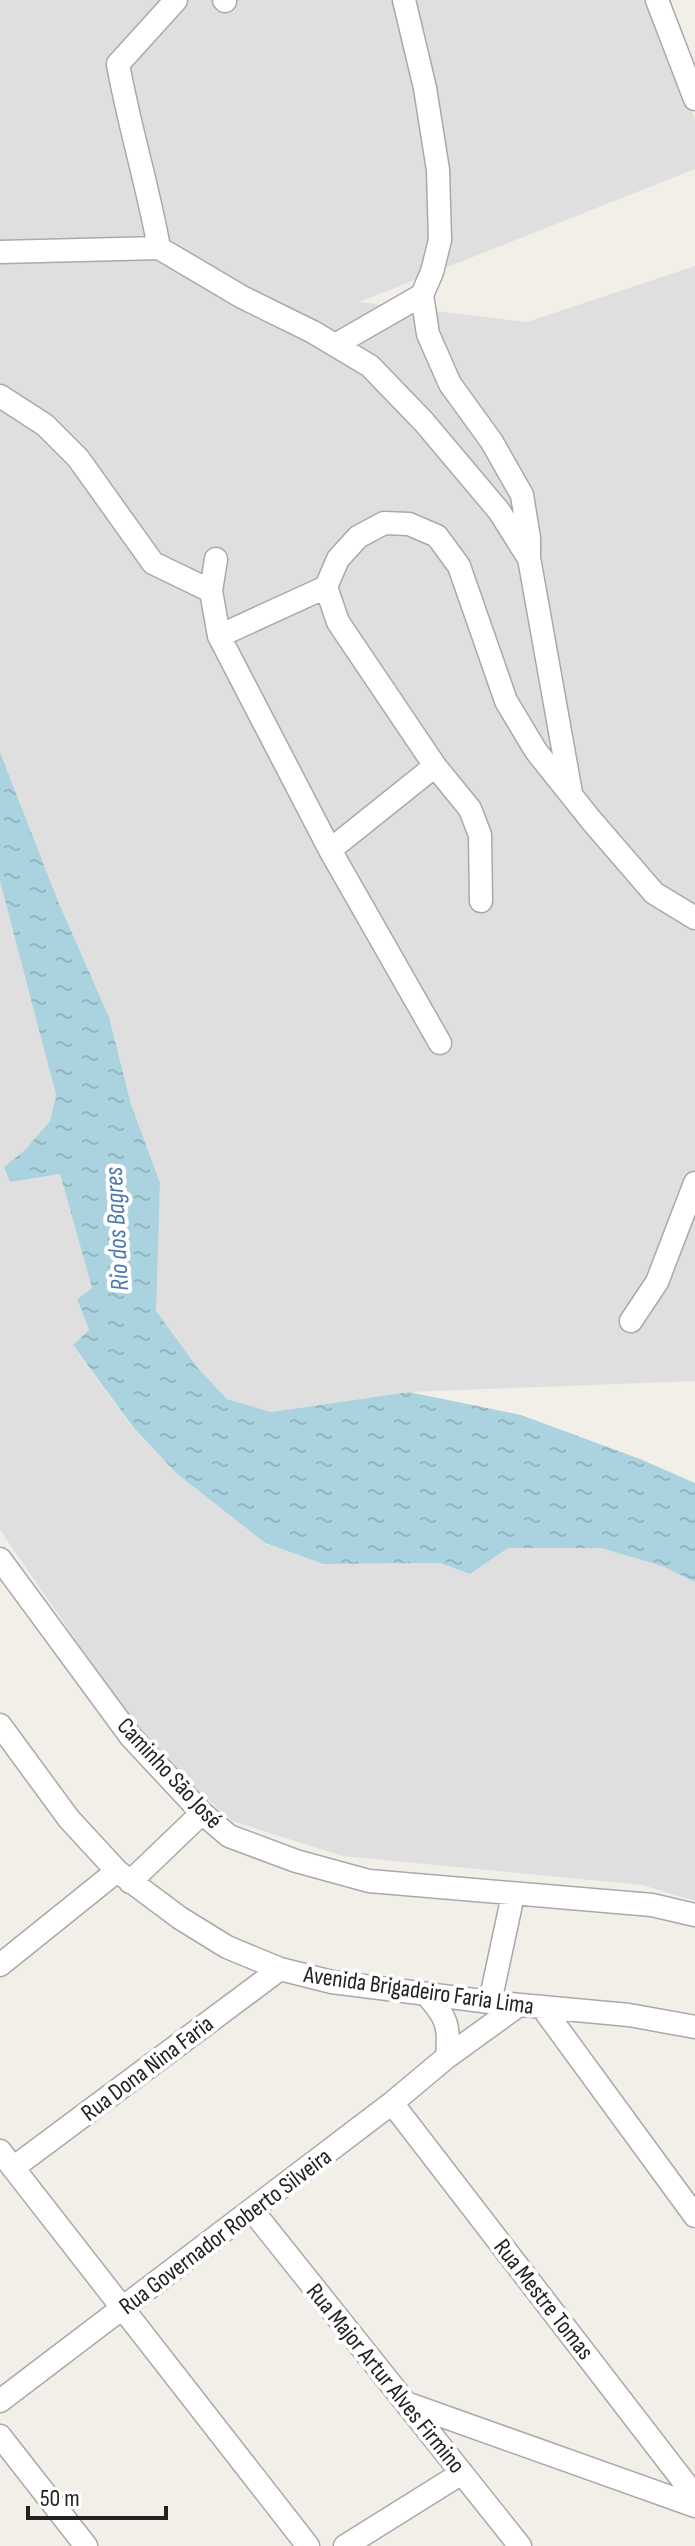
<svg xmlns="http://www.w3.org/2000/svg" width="695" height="2546" font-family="'Sofia Sans Condensed',sans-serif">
<defs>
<pattern id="water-ripples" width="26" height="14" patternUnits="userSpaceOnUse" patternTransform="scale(2)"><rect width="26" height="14" fill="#aad3df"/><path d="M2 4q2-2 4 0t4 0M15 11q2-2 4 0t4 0" fill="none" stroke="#92b5bf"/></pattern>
</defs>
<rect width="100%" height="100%" fill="#f2efe9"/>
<path fill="#e0dfdf" d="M 0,0 L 646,0 L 695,120 L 695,169 L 359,302 L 527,322 L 695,266 L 695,1381 L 409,1392 L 271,1412 L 227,1399 L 197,1367 L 155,1311 L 160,1183 L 131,1104 L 109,1017 L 60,906 L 0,752 Z
M 0,881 L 56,1095 L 50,1121 L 25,1150 L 10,1182 L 60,1174 L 92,1288 L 77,1299 L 89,1330 L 73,1346 L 132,1427 L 176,1473 L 266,1544 L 323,1564 L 440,1563 L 470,1574 L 508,1548 L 601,1548 L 662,1566 L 695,1582 L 695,1901 L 642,1885 L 343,1856 L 232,1821 L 148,1745 L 0,1530 Z"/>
<path fill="url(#water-ripples)" d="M 0,752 L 60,906 L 109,1017 L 131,1104 L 160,1183 L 156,1311 L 197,1367 L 227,1399 L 271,1412 L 409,1392 L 521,1415 L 640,1459 L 695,1483 L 695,1582 L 662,1566 L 601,1548 L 508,1548 L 470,1574 L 440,1563 L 323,1564 L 265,1543 L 176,1473 L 133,1427 L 73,1345 L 89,1330 L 77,1299 L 92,1288 L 60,1174 L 10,1182 L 4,1167 L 25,1150 L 50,1121 L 56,1095 L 0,881 Z"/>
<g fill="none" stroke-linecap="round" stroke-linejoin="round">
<defs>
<path id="minor" d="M 224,0 L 225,1
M 404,0 L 425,88 L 438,170 L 440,240 L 432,272 L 422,295 L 428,334 L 450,384 L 492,442 L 522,495 L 529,538 L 529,558 L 571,793
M 657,0 L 695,99
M 159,248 C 148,186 129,126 118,64 L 176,0
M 0,252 L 159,248 L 242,297 L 313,332 L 370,366 L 424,422 L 499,511 L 528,557
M 335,345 L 422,295
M 0,396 L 45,425 L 78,458 L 153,563 L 211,591
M 216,559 L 211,591 L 219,636 L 330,850 L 440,1043
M 219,636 L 326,587
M 330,850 L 435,766
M 481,901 L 480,835 L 470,809 L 435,766 L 338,622 L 326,587 L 338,559 L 358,537 L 384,523 L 409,524 L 437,536 L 459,566 L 506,701 L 536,751 L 591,820 L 654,893 L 695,918
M 631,1321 L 657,1282 L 695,1183
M 0,1559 L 131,1737 L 202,1813 L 229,1836 L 296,1861 L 369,1881 L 652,1905 L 695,1915
M 0,1725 L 69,1819 L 117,1871 L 180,1918 L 227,1947 L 280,1969 L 332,1982 L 490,2002 L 629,2015 L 695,2027
M 130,1882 L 202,1813
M 0,1965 L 117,1871
M 426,1994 C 447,2017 450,2026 447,2057
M 490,2002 L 513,1895
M 542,2007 L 695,2216
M 392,2103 L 695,2496
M 0,2151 L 308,2546
M 13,2168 L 280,1969
M 252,2210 L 520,2546
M 0,2401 L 392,2103 L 447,2057 L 519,2005
M 406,2403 L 695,2506
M 0,2436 L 86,2546
M 345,2546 L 462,2473"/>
</defs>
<use href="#minor" stroke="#a9a9a9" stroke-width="25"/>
<use href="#minor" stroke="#fff" stroke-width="22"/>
</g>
<g text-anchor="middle" stroke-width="8" stroke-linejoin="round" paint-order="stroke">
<g font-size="24" fill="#222" stroke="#fff">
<text transform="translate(170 1773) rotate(47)" y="8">Caminho São José</text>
<text transform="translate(419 1990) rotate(8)" y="8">Avenida Brigadeiro Faria Lima</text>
<text transform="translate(147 2068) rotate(-37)" y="8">Rua Dona Nina Faria</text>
<text transform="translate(225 2231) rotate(-37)" y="8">Rua Governador Roberto Silveira</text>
<text transform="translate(544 2299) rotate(52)" y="8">Rua Mestre Tomas</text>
<text transform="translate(386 2378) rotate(51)" y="8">Rua Major Artur Alves Firmino</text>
</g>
<g font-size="26" font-style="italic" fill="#4a7aab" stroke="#fff">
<text transform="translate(116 1229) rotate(-93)" y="9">Rio dos Bagres</text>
</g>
</g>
<path d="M28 2506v12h138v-12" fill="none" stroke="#222222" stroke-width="4"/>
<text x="40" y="2506" font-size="24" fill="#222222" stroke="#ffffff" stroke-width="6" paint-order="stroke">50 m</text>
</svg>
